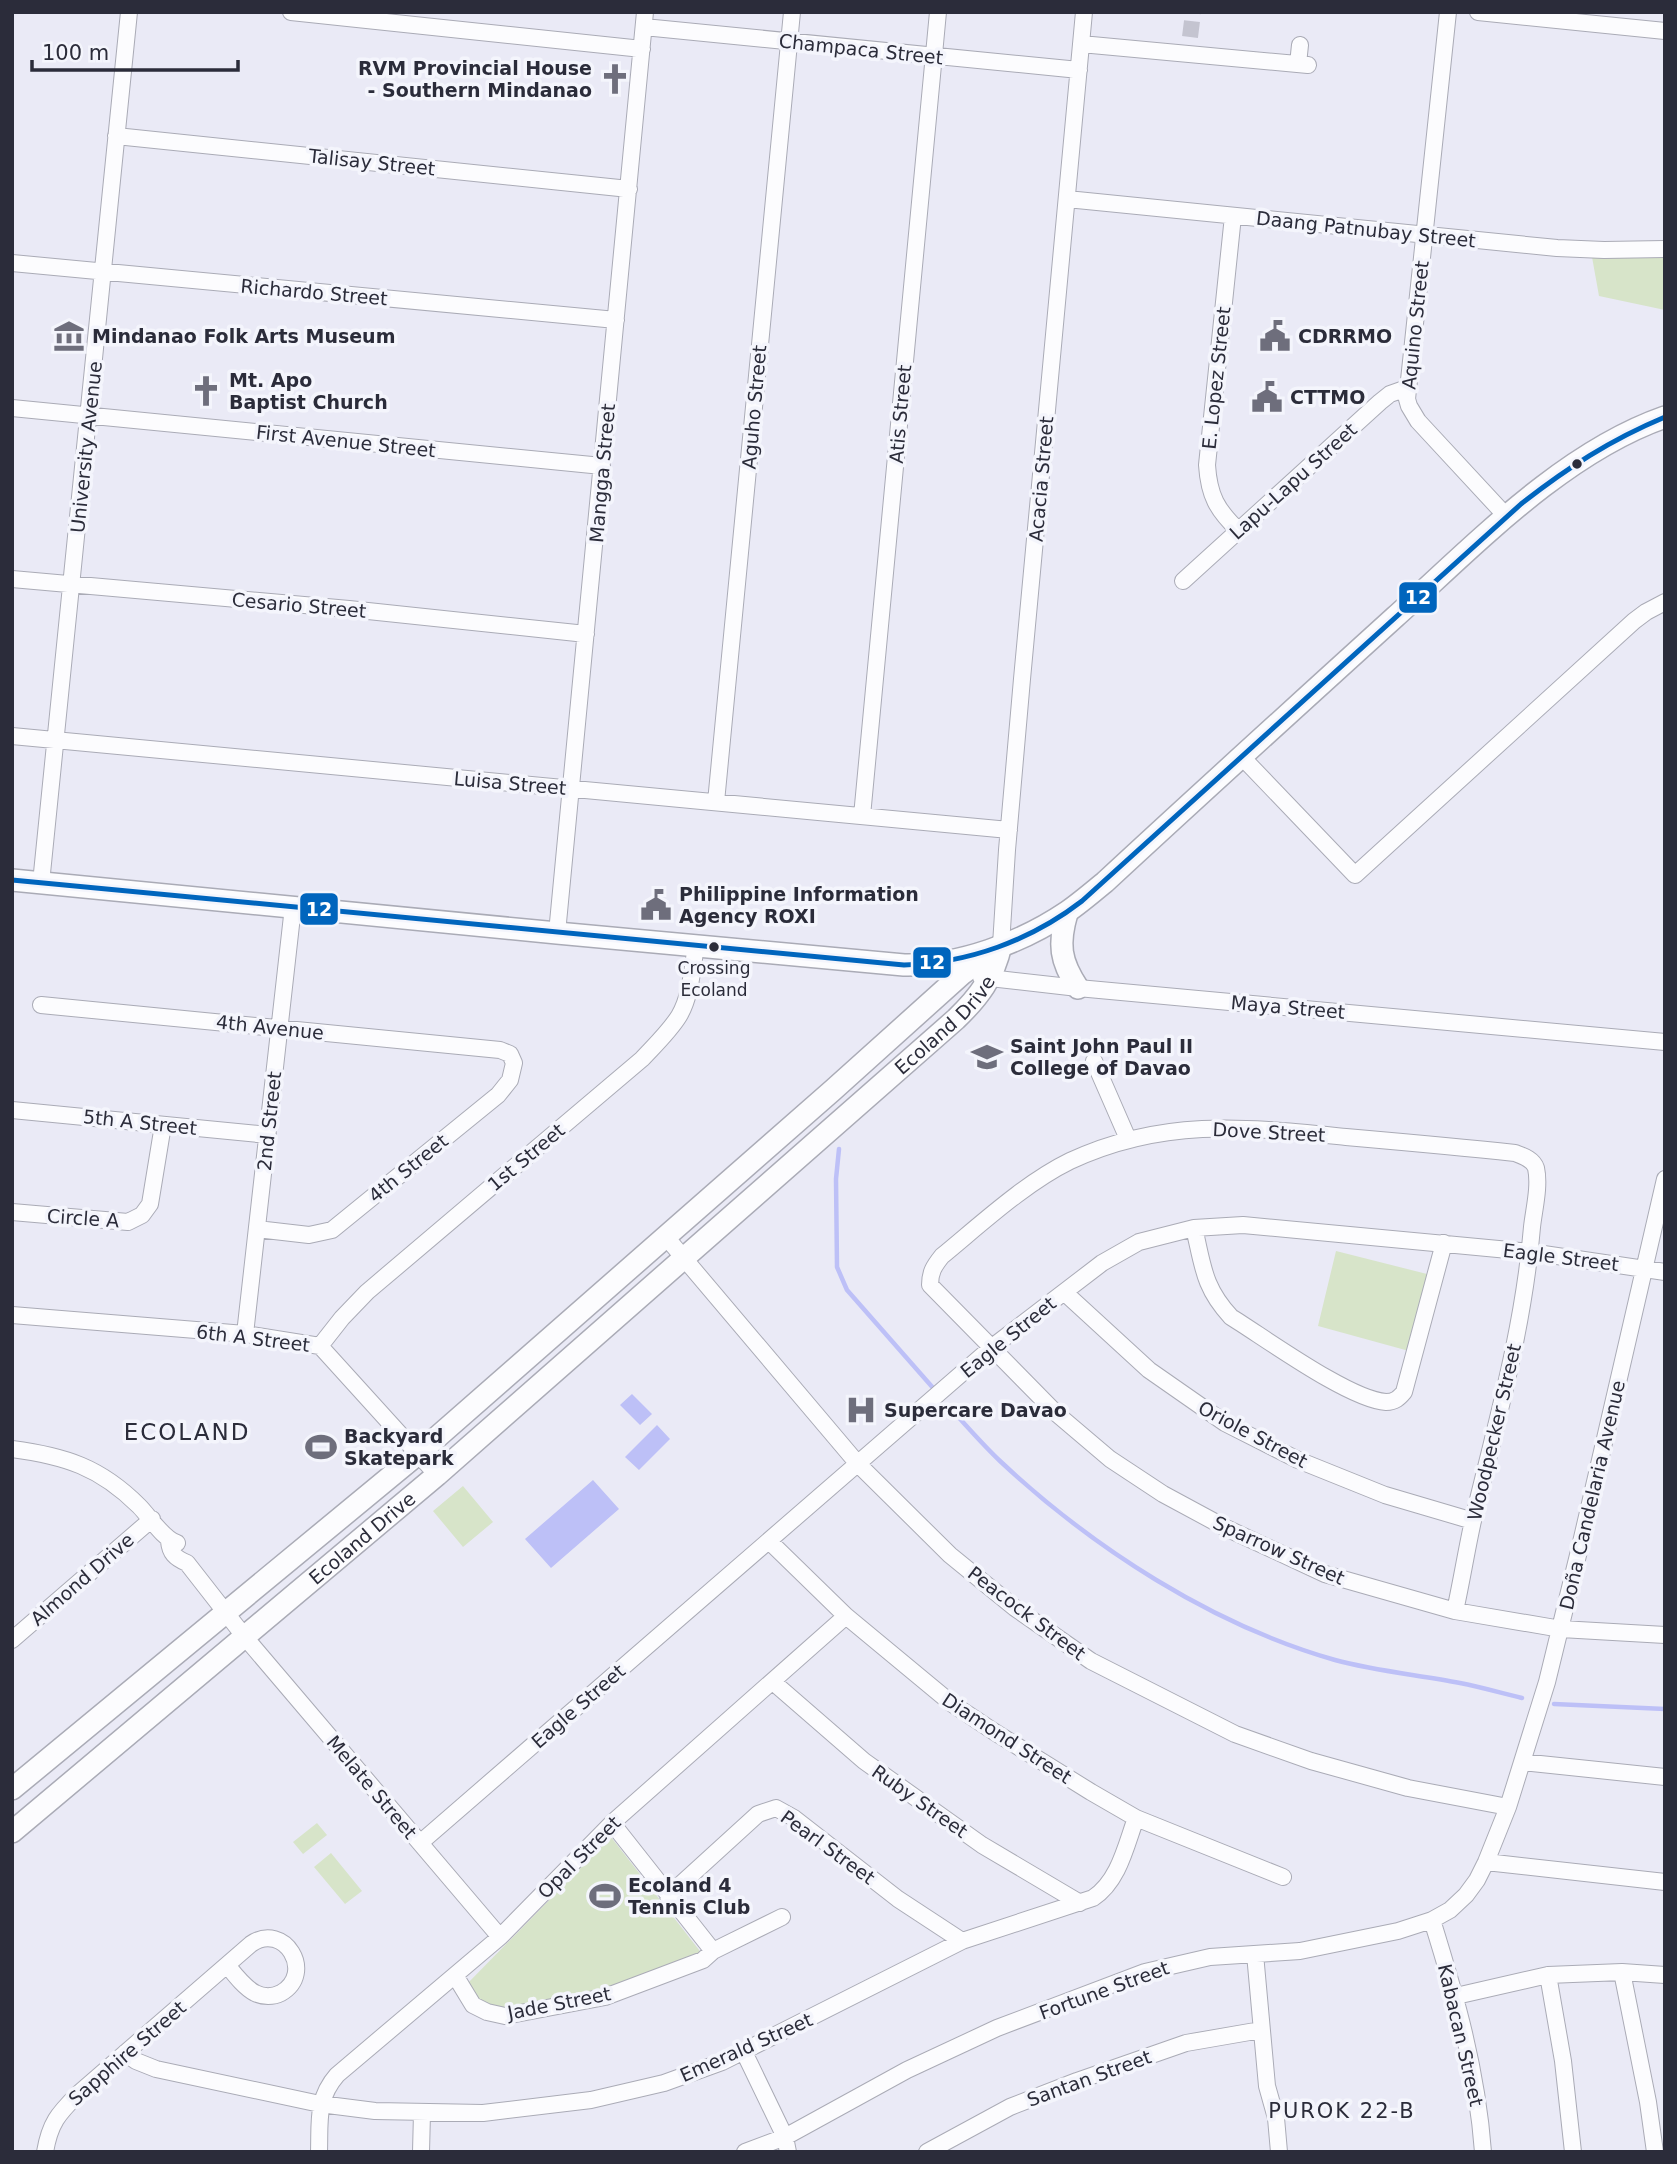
<svg xmlns="http://www.w3.org/2000/svg" width="1677" height="2164" font-family="'DejaVu Sans',sans-serif">
<rect width="100%" height="100%" fill="#eaeaf6"/>
<path fill="#d7e4c9" d="M 1665,255 L 1665,310 L 1599,296 L 1592,257 Z
M 1336,1251 L 1427,1274 L 1409,1351 L 1318,1326 Z
M 463,1486 L 493,1522 L 463,1547 L 433,1511 Z
M 317,1823 L 327,1835 L 303,1854 L 293,1842 Z
M 611,1837 L 703,1955 L 616,1989 L 502,2009 L 482,2005 L 467,1984 Z
M 331,1853 L 362,1891 L 345,1904 L 314,1867 Z"/>
<path fill="#bdc0f7" d="M 632,1394 L 652,1414 L 640,1425 L 620,1405 Z
M 657,1425 L 670,1439 L 639,1470 L 625,1457 Z
M 593,1480 L 619,1509 L 551,1568 L 525,1539 Z"/>
<g fill="none" stroke-linecap="round" stroke-linejoin="round">
<path stroke="#bdc0f7" stroke-width="4.5" d="M 839,1149 L 836,1179 L 837,1267 L 847,1290 L 934,1389
M 949,1407 C 966,1425 982,1444 1000,1461 C 1093,1548 1212,1625 1335,1660 C 1375,1671 1419,1675 1460,1683 C 1481,1687 1501,1693 1522,1698
M 1554,1704 L 1665,1709"/>
<path stroke="#c4c4d0" stroke-width="16" stroke-dasharray="16 8" stroke-linecap="butt" d="M 1190,37 L 1193,13"/>
<defs>
<path id="minor" d="M 291,12 L 642,49
M 1448,12 L 1407,399 L 1409,406 L 1418,421 L 1507,517
M 1478,12 L 1665,31
M 644,27 L 1079,70
M 1081,44 L 1308,65
M 1298,64 L 1300,45
M 116,136 L 629,189
M 1067,199 L 1557,248 L 1604,250 L 1665,249
M 1233,216 L 1207,465 C 1209,496 1217,510 1239,531
M 12,263 L 616,320
M 12,408 L 602,466
M 12,579 L 349,609 L 586,634
M 1183,581 L 1380,402 L 1390,394 L 1407,388
M 12,736 L 1009,830
M 1241,756 L 1355,875 L 1634,621 L 1646,612 L 1665,602
M 716,802 L 792,12
M 862,816 L 938,12
M 41,883 L 129,12
M 557,933 L 645,12
M 1001,945 L 1007,850 L 1022,679 L 1084,12
M 981,977 L 1078,988 L 1665,1042
M 41,1005 L 500,1050 L 510,1054 L 514,1063 L 510,1080 L 498,1095 L 332,1230 L 309,1235 L 257,1229
M 1094,1061 L 1128,1139
M 12,1110 L 268,1135
M 12,1212 L 128,1222 L 142,1215 L 150,1204 L 163,1125
M 1194,1228 C 1203,1265 1203,1287 1231,1317 C 1265,1338 1350,1400 1386,1402 C 1395,1402 1399,1398 1404,1392 L 1444,1243
M 666,1237 L 858,1464 L 950,1555 L 1015,1608 L 1091,1661 L 1235,1734 L 1311,1761 L 1408,1788 L 1508,1807
M 1064,1292 L 1149,1370 L 1225,1423 L 1298,1460 L 1385,1495 L 1473,1521
M 12,1315 L 245,1334 L 320,1346 L 437,1475
M 245,1334 L 293,907
M 320,1346 L 342,1318 L 367,1292 L 642,1059 C 654,1046 669,1032 679,1016 C 691,996 692,969 696,946
M 12,1449 C 65,1456 100,1467 139,1506 C 150,1517 163,1539 177,1543
M 169,1541 C 170,1553 175,1558 187,1563 L 244,1636 L 500,1937
M 769,1541 L 846,1616 L 951,1703 L 993,1731 L 1091,1792 L 1136,1818 L 1283,1877
M 1455,1611 C 1462,1579 1467,1547 1474,1516 C 1497,1421 1524,1325 1532,1227 C 1534,1209 1540,1186 1536,1168 C 1533,1159 1523,1156 1515,1153 C 1459,1147 1403,1142 1346,1137 C 1247,1127 1164,1117 1070,1161 C 1025,1183 981,1224 942,1256 C 934,1266 930,1272 930,1285 L 1057,1414 L 1110,1459 L 1163,1494 L 1226,1528 L 1325,1574 L 1455,1611 L 1561,1629 L 1665,1635
M 12,1640 L 152,1519
M 773,1682 L 864,1761 L 982,1845 L 1080,1903
M 1522,1762 L 1665,1777
M 612,1823 L 713,1951
M 420,1843 L 991,1348 L 1102,1263 L 1139,1242 L 1194,1228 L 1243,1225 L 1530,1252 L 1665,1272
M 1486,1862 L 1665,1882
M 668,1896 L 758,1814 L 776,1808 L 794,1818 L 898,1899 L 962,1941
M 1432,1920 C 1456,1997 1477,2070 1483,2152
M 1255,1954 L 1267,2086 L 1276,2118 L 1279,2152
M 1622,1972 L 1648,2102 L 1655,2152
M 1548,1975 L 1563,2061 L 1573,2152
M 456,1977 L 473,2005 L 487,2012 L 505,2016 L 605,1997 L 703,1960 L 713,1951 L 782,1917
M 1456,1996 L 1548,1975 L 1622,1972 L 1665,1975
M 744,2052 L 785,2137 L 788,2152
M 125,2053 L 136,2061 L 156,2069 L 320,2104 L 375,2111 L 483,2113 L 591,2100 L 664,2083 L 722,2062 L 962,1941 L 1093,1898 C 1119,1881 1126,1845 1136,1818
M 45,2152 C 50,2123 58,2114 78,2094 L 251,1944 C 284,1921 316,1973 281,1993 C 273,1997 263,1997 255,1993 C 244,1987 235,1975 227,1965
M 319,2152 C 320,2122 316,2099 337,2075 L 500,1937 L 612,1823 L 846,1616
M 421,2152 L 422,2113
M 745,2152 L 785,2137 L 907,2070 L 997,2028 L 1145,1972 L 1210,1957 L 1300,1951 L 1398,1931 L 1432,1920 L 1450,1910 L 1466,1895 L 1477,1880 L 1486,1862 L 1508,1807 L 1547,1682 L 1579,1551 L 1665,1179
M 927,2152 L 1010,2107 L 1077,2081 L 1186,2043 L 1261,2030"/>
<g id="major">
<path d="M 12,880 L 557,933 L 904,965 C 959,966 1021,943 1067,912 C 1080,903 1093,892 1105,882 C 1201,793 1298,705 1395,617 C 1474,546 1562,453 1665,417"/>
<path d="M 1067,913 C 1058,944 1060,961 1078,988"/>
<path d="M 12,1789 L 419,1453 L 833,1090 L 962,974 L 987,956"/>
<path id="s1" d="M 12,1832 L 437,1475 L 956,1019 C 979,997 994,977 1001,945"/>
</g>
</defs>
<use href="#minor" stroke="#aaabb6" stroke-width="18"/>
<use href="#major" stroke="#aaabb6" stroke-width="24"/>
<use href="#minor" stroke="#fcfcfe" stroke-width="16"/>
<use href="#major" stroke="#fcfcfe" stroke-width="21"/>
<defs>
<path id="bus-1" d="M 12,880 L 904,965 C 968,963 1030,941 1082,901 L 1521,504 C 1567,468 1610,440 1665,417"/>
</defs>
<use href="#bus-1" stroke="#f4f5fc" stroke-width="10"/>
<use href="#bus-1" stroke="#0065bd" stroke-width="5"/>
</g>
<defs>
<symbol id="church-bare" viewBox="-9 -9 18 18"><path d="M-1.2-6h2.4v3.5h3.3v2.4h-3.3V6h-2.4V-.1h-3.3v-2.4h3.3Z" fill="#6e6e7c" stroke="#f4f5fc" stroke-width="2.5" paint-order="stroke"/></symbol>
<symbol id="museum-bare" viewBox="-9 -9 18 18"><path d="M0-6L6-3V-2H-6V-3ZM-5-1h2V3h-2ZM-1-1h2V3h-2ZM3-1h2V3H3ZM-6 4H6V6H-6Z" fill="#6e6e7c" stroke="#f4f5fc" stroke-width="2.5" paint-order="stroke"/></symbol>
<symbol id="civic-bare" viewBox="-9 -9 18 18"><path d="M-.6-6.5H3V-4.5H.6V-3L4-1V1h2V6H-6V1h2V-1L-.6-3ZM-1.2 2.5V6h2.4V2.5Z" fill="#6e6e7c" stroke="#f4f5fc" stroke-width="2.5" paint-order="stroke"/></symbol>
<symbol id="university-bare" viewBox="-9 -9 18 18"><path d="M0-5L7-2L0 1L-7-2ZM-4 1L0 2.5L4 1V4Q0 6-4 4Z" fill="#6e6e7c" stroke="#f4f5fc" stroke-width="2.5" paint-order="stroke"/></symbol>
<symbol id="hospital-bare" viewBox="-9 -9 18 18"><path d="M-5-5h3v3.5h4V-5h3V5h-3V1.5h-4V5h-3Z" fill="#6e6e7c" stroke="#f4f5fc" stroke-width="2.5" paint-order="stroke"/></symbol>
<symbol id="stadium-bare" viewBox="-9 -9 18 18"><path d="M0-5a6.5 5 0 1 0 0 10a6.5 5 0 1 0 0-10ZM-3.5-1.8h7v3.6h-7Z" fill="#6e6e7c" stroke="#f4f5fc" stroke-width="2.5" paint-order="stroke"/></symbol>
</defs>
<g fill-rule="evenodd">
<use href="#church-bare" x="593" y="57" width="44" height="44"/>
<use href="#museum-bare" x="47" y="314" width="44" height="44"/>
<use href="#civic-bare" x="1253" y="314" width="44" height="44"/>
<use href="#church-bare" x="184" y="369" width="44" height="44"/>
<use href="#civic-bare" x="1245" y="375" width="44" height="44"/>
<use href="#civic-bare" x="634" y="883" width="44" height="44"/>
<use href="#university-bare" x="965" y="1035" width="44" height="44"/>
<use href="#hospital-bare" x="839" y="1388" width="44" height="44"/>
<use href="#stadium-bare" x="299" y="1425" width="44" height="44"/>
<use href="#stadium-bare" x="583" y="1874" width="44" height="44"/>
</g>
<g fill="#2b2c3a" stroke="#f4f5fc" stroke-width="2.5">
<circle cx="1577" cy="464" r="6"/>
<circle cx="714" cy="947" r="6"/>
</g>
<g text-anchor="middle" stroke-width="7" stroke-linejoin="round" paint-order="stroke">
<g font-size="17" fill="#2b2c3a" stroke="#f4f5fc">
<text x="714" y="974">Crossing<tspan x="714" dy="22">Ecoland</tspan></text>
</g>
<g font-size="19" fill="#2b2c3a" stroke="#f4f5fc">
<text transform="translate(861 49) rotate(6)" y="7">Champaca Street</text>
<text transform="translate(372 162) rotate(6)" y="7">Talisay Street</text>
<text transform="translate(1366 229) rotate(6)" y="7">Daang Patnubay Street</text>
<text transform="translate(314 292) rotate(5)" y="7">Richardo Street</text>
<text transform="translate(1415 325) rotate(-84)" y="7">Aquino Street</text>
<text transform="translate(1216 378) rotate(-84)" y="7">E. Lopez Street</text>
<text transform="translate(754 407) rotate(-85)" y="7">Aguho Street</text>
<text transform="translate(900 414) rotate(-85)" y="7">Atis Street</text>
<text transform="translate(346 441) rotate(6)" y="7">First Avenue Street</text>
<text transform="translate(86 447) rotate(-84)" y="7">University Avenue</text>
<text transform="translate(602 473) rotate(-85)" y="7">Mangga Street</text>
<text transform="translate(1041 479) rotate(-85)" y="7">Acacia Street</text>
<text transform="translate(1293 481) rotate(-42)" y="7">Lapu-Lapu Street</text>
<text transform="translate(299 605) rotate(5)" y="7">Cesario Street</text>
<text transform="translate(510 783) rotate(5)" y="7">Luisa Street</text>
<text transform="translate(1288 1007) rotate(5)" y="7">Maya Street</text>
<text dy="7" stroke="none"><textPath href="#s1" startOffset="1234">Ecoland Drive</textPath></text>
<text transform="translate(270 1027) rotate(6)" y="7">4th Avenue</text>
<text transform="translate(269 1121) rotate(-84)" y="7">2nd Street</text>
<text transform="translate(140 1122) rotate(6)" y="7">5th A Street</text>
<text transform="translate(1269 1132) rotate(3)" y="7">Dove Street</text>
<text transform="translate(526 1157) rotate(-40)" y="7">1st Street</text>
<text transform="translate(408 1168) rotate(-39)" y="7">4th Street</text>
<text transform="translate(83 1218) rotate(4)" y="7">Circle A</text>
<text transform="translate(1561 1257) rotate(7)" y="7">Eagle Street</text>
<text transform="translate(1008 1337) rotate(-39)" y="7">Eagle Street</text>
<text transform="translate(253 1338) rotate(7)" y="7">6th A Street</text>
<text transform="translate(1494 1432) rotate(-77)" y="7">Woodpecker Street</text>
<text transform="translate(1253 1434) rotate(28)" y="7">Oriole Street</text>
<text transform="translate(1592 1495) rotate(-77)" y="7">Doña Candelaria Avenue</text>
<text dy="7" stroke="none"><textPath href="#s1" startOffset="457">Ecoland Drive</textPath></text>
<text transform="translate(1279 1550) rotate(24)" y="7">Sparrow Street</text>
<text transform="translate(82 1579) rotate(-41)" y="7">Almond Drive</text>
<text transform="translate(1027 1613) rotate(37)" y="7">Peacock Street</text>
<text transform="translate(578 1706) rotate(-41)" y="7">Eagle Street</text>
<text transform="translate(1007 1738) rotate(33)" y="7">Diamond Street</text>
<text transform="translate(372 1787) rotate(50)" y="7">Melate Street</text>
<text transform="translate(920 1801) rotate(35)" y="7">Ruby Street</text>
<text transform="translate(828 1847) rotate(36)" y="7">Pearl Street</text>
<text transform="translate(579 1857) rotate(-45)" y="7">Opal Street</text>
<text transform="translate(1104 1990) rotate(-20)" y="7">Fortune Street</text>
<text transform="translate(559 2003) rotate(-11)" y="7">Jade Street</text>
<text transform="translate(1461 2035) rotate(77)" y="7">Kabacan Street</text>
<text transform="translate(746 2047) rotate(-24)" y="7">Emerald Street</text>
<text transform="translate(127 2053) rotate(-41)" y="7">Sapphire Street</text>
<text transform="translate(1089 2078) rotate(-20)" y="7">Santan Street</text>
</g>
<g font-size="19" font-weight="bold" fill="#2b2c3a" stroke="#f4f5fc" text-anchor="start">
<text x="592" y="75" text-anchor="end">RVM Provincial House<tspan x="592" dy="22">- Southern Mindanao</tspan></text>
<text x="92" y="343">Mindanao Folk Arts Museum</text>
<text x="1298" y="343">CDRRMO</text>
<text x="229" y="387">Mt. Apo<tspan x="229" dy="22">Baptist Church</tspan></text>
<text x="1290" y="404">CTTMO</text>
<text x="679" y="901">Philippine Information<tspan x="679" dy="22">Agency ROXI</tspan></text>
<text x="1010" y="1053">Saint John Paul II<tspan x="1010" dy="22">College of Davao</tspan></text>
<text x="884" y="1417">Supercare Davao</text>
<text x="344" y="1443">Backyard<tspan x="344" dy="22">Skatepark</tspan></text>
<text x="628" y="1892">Ecoland 4<tspan x="628" dy="22">Tennis Club</tspan></text>
</g>
<g font-size="21" letter-spacing="2" fill="#2b2c3a" stroke="#f4f5fc">
<text x="1342" y="2118">PUROK 22-B</text>
</g>
<g font-size="23" letter-spacing="2" fill="#2b2c3a" stroke="#f4f5fc">
<text x="187" y="1440">ECOLAND</text>
</g>
</g>
<g stroke="#f4f5fc" stroke-width="2.5">
<rect x="1398" y="581" width="40" height="33" rx="7" fill="#0065bd"/>
<rect x="299" y="892" width="40" height="34" rx="7" fill="#0065bd"/>
<rect x="912" y="946" width="40" height="33" rx="7" fill="#0065bd"/>
</g>
<g font-size="19" text-anchor="middle" font-weight="bold" fill="#fff">
<text x="1418" y="604">12</text>
<text x="319" y="916">12</text>
<text x="932" y="969">12</text>
</g>
<rect width="1677" height="2164" fill="none" stroke="#2b2c3a" stroke-width="28"/>
<path d="M32 60v10h206v-10" fill="none" stroke="#2b2c3a" stroke-width="3.5"/>
<text x="42" y="60" font-size="21" fill="#2b2c3a" stroke="#f4f5fc" stroke-width="5" paint-order="stroke">100 m</text>
</svg>
